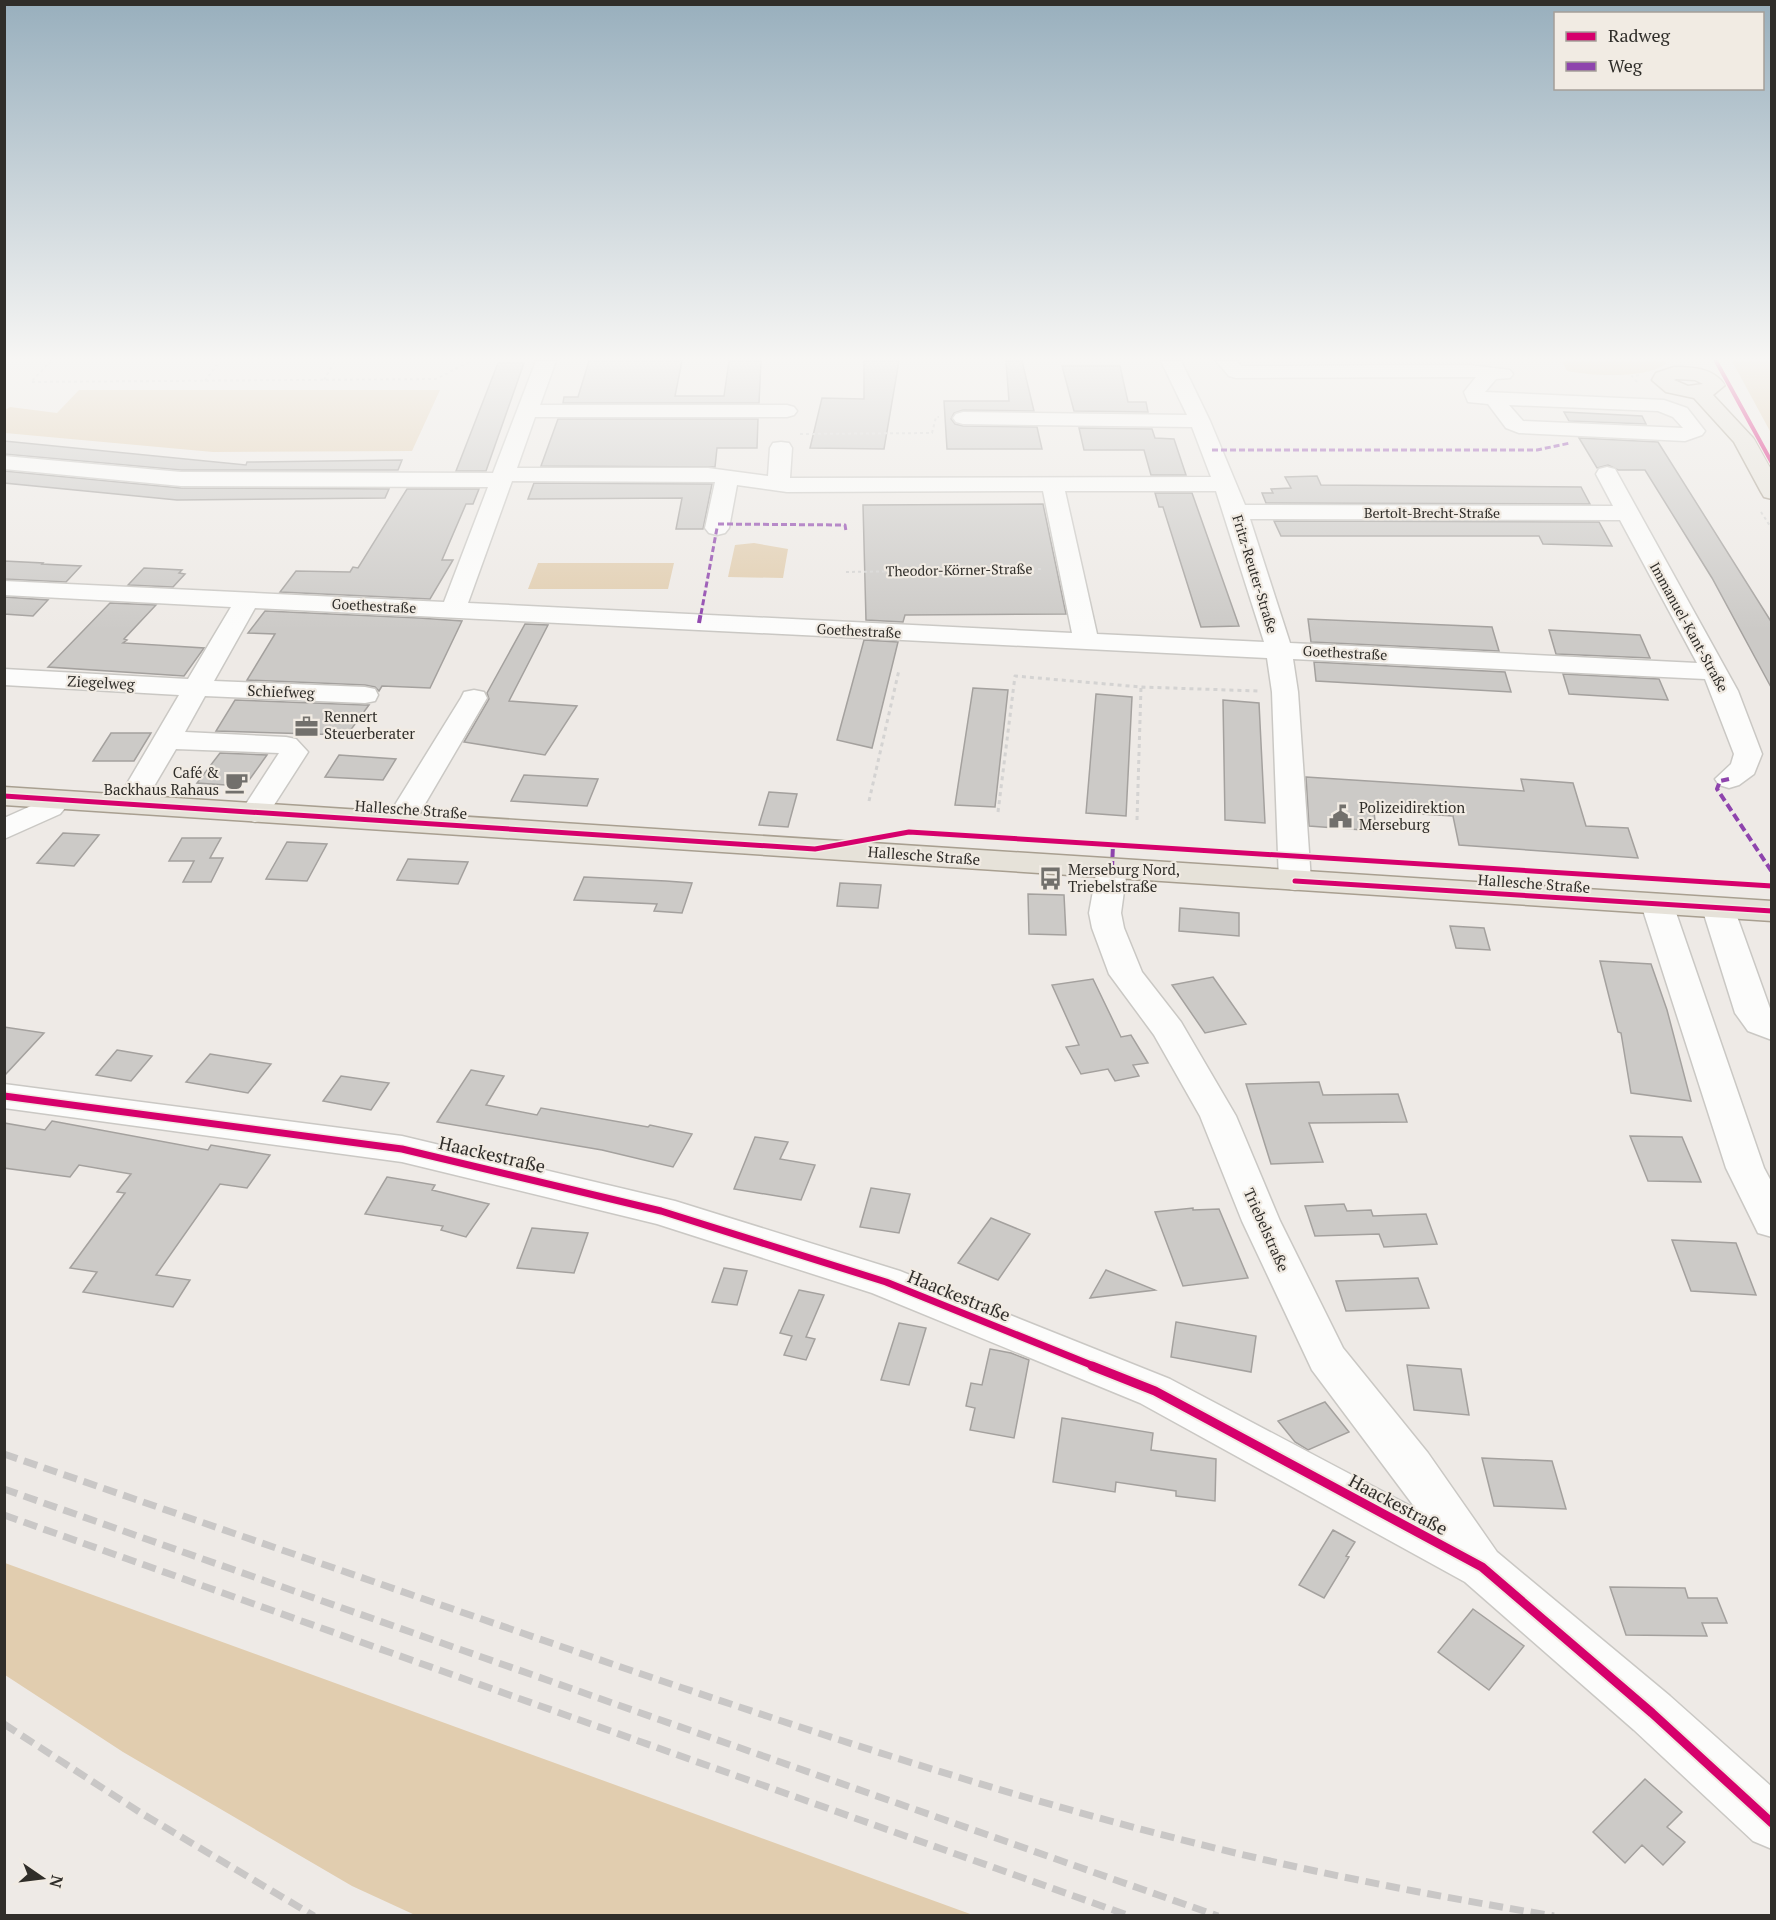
<svg xmlns="http://www.w3.org/2000/svg" width="1776" height="1920" font-family="'PT Serif',serif">
<rect width="100%" height="100%" fill="#eeeae6"/>
<path fill="#e1cdaf" d="M 1562,361 L 1666,361 L 1666,364 C 1644,379 1593,376 1567,371 Z
M 1732,361 L 1771,361 L 1771,433 Z
M 79,390 L 440,390 L 412,451 L 213,452 L 5,433 L 5,410 L 10,407 L 57,413 Z
M 754,543 L 788,549 L 783,578 L 728,577 L 735,545 Z
M 538,563 L 674,563 L 668,589 L 528,589 Z
M 4,1563 L 5,1563 L 973,1915 L 415,1915 L 352,1886 L 123,1752 L 5,1675 Z"/>
<path fill="#cccac7" stroke="#a4a19e" stroke-width="1.5" d="M 589,361 L 682,361 L 675,396 L 724,396 L 729,361 L 761,361 L 759,403 L 563,403 L 564,397 L 578,397 Z
M 864,361 L 899,361 L 884,449 L 810,448 L 822,398 L 864,399 Z
M 1006,361 L 1022,361 L 1034,411 L 963,410 L 954,413 L 951,419 L 955,424 L 963,426 L 1037,427 L 1042,449 L 947,449 L 944,401 L 1009,401 Z
M 498,363 L 524,363 L 486,471 L 456,471 Z
M 1062,366 L 1120,366 L 1128,402 L 1146,402 L 1148,412 L 1074,411 Z
M 1564,412 L 1642,416 L 1646,424 L 1569,421 Z
M 558,419 L 758,419 L 757,448 L 717,448 L 715,467 L 541,466 Z
M 1079,428 L 1152,429 L 1155,438 L 1174,439 L 1186,475 L 1151,475 L 1144,450 L 1084,450 Z
M 1579,438 L 1658,442 L 1772,623 L 1772,689 L 1712,578 L 1645,470 L 1618,470 L 1608,465 L 1597,468 Z
M 4,441 L 246,465 L 247,462 L 402,460 L 398,470 L 181,470 L 4,454 Z
M 4,471 L 181,488 L 389,489 L 385,498 L 177,500 L 4,483 Z
M 1317,476 L 1321,485 L 1581,487 L 1590,504 L 1266,503 L 1262,493 L 1273,493 L 1271,489 L 1291,488 L 1285,477 Z
M 534,483 L 712,484 L 703,529 L 676,529 L 682,498 L 528,499 Z
M 407,489 L 479,489 L 473,504 L 466,504 L 442,560 L 453,560 L 430,599 L 280,592 L 296,571 L 350,572 L 353,567 L 358,568 Z
M 1155,493 L 1192,493 L 1239,626 L 1201,627 L 1163,507 L 1159,507 Z
M 1043,504 L 1066,614 L 905,615 L 903,622 L 866,620 L 863,505 Z
M 1274,521 L 1599,522 L 1612,546 L 1543,544 L 1539,536 L 1281,536 Z
M 4,561 L 43,563 L 42,564 L 81,566 L 66,582 L 4,579 Z
M 144,568 L 182,570 L 179,573 L 185,574 L 173,587 L 128,585 Z
M 4,597 L 48,600 L 33,616 L 4,614 Z
M 110,603 L 156,605 L 124,639 L 127,640 L 123,643 L 204,648 L 184,676 L 48,667 Z
M 265,611 L 419,618 L 462,621 L 430,688 L 382,686 L 379,691 L 375,687 L 365,685 L 247,680 L 275,634 L 248,633 Z
M 1308,619 L 1492,627 L 1499,651 L 1311,642 Z
M 525,624 L 548,625 L 509,701 L 577,706 L 545,755 L 464,742 L 489,699 L 487,693 Z
M 1549,630 L 1640,635 L 1650,658 L 1556,654 Z
M 864,640 L 898,642 L 872,748 L 837,740 Z
M 1314,662 L 1505,672 L 1511,692 L 1316,681 Z
M 1563,674 L 1659,679 L 1668,700 L 1569,694 Z
M 973,688 L 1008,690 L 995,807 L 955,805 Z
M 1096,694 L 1132,697 L 1126,816 L 1086,813 Z
M 235,700 L 365,705 L 369,705 L 347,735 L 216,731 Z
M 1223,700 L 1259,703 L 1265,823 L 1225,820 Z
M 111,733 L 151,733 L 134,761 L 93,761 Z
M 220,753 L 267,755 L 247,783 L 229,782 L 226,785 L 197,783 Z
M 339,755 L 396,759 L 383,780 L 325,777 Z
M 524,775 L 598,779 L 587,806 L 511,801 Z
M 1306,777 L 1524,791 L 1521,779 L 1573,783 L 1586,826 L 1628,828 L 1638,858 L 1459,845 L 1453,816 L 1374,811 L 1376,831 L 1309,826 Z
M 769,792 L 797,794 L 788,827 L 759,825 Z
M 63,833 L 99,835 L 74,866 L 37,863 Z
M 182,838 L 221,838 L 210,858 L 223,858 L 211,882 L 183,882 L 194,861 L 169,861 Z
M 287,842 L 327,844 L 307,881 L 266,879 Z
M 408,859 L 468,862 L 458,884 L 397,880 Z
M 584,877 L 666,881 L 692,883 L 682,913 L 654,911 L 657,904 L 574,900 Z
M 840,883 L 881,885 L 878,908 L 837,906 Z
M 1028,894 L 1064,895 L 1066,935 L 1029,934 Z
M 1180,908 L 1239,913 L 1239,936 L 1179,931 Z
M 1450,926 L 1484,928 L 1490,950 L 1456,948 Z
M 1600,961 L 1651,964 L 1667,1010 L 1691,1101 L 1631,1093 L 1621,1033 L 1618,1032 Z
M 1213,977 L 1227,997 L 1246,1024 L 1205,1033 L 1172,985 Z
M 1093,979 L 1121,1037 L 1131,1035 L 1148,1063 L 1133,1065 L 1139,1076 L 1115,1081 L 1108,1069 L 1081,1074 L 1066,1047 L 1079,1045 L 1052,985 Z
M 4,1027 L 44,1033 L 4,1076 Z
M 117,1050 L 152,1056 L 131,1081 L 96,1075 Z
M 210,1054 L 271,1064 L 248,1093 L 186,1082 Z
M 471,1070 L 504,1076 L 486,1105 L 537,1115 L 541,1108 L 648,1127 L 650,1125 L 692,1134 L 673,1167 L 602,1150 L 437,1122 Z
M 341,1076 L 389,1083 L 371,1110 L 323,1101 Z
M 1319,1082 L 1323,1095 L 1398,1094 L 1407,1122 L 1309,1123 L 1323,1162 L 1271,1164 L 1246,1084 Z
M 52,1121 L 208,1150 L 211,1145 L 270,1155 L 247,1188 L 220,1184 L 156,1275 L 190,1280 L 173,1307 L 83,1292 L 97,1272 L 70,1268 L 125,1193 L 117,1192 L 131,1174 L 79,1165 L 70,1177 L 4,1168 L 4,1123 L 45,1130 Z
M 1630,1136 L 1682,1137 L 1701,1182 L 1648,1181 Z
M 755,1137 L 788,1142 L 780,1159 L 815,1165 L 801,1200 L 734,1189 Z
M 387,1177 L 435,1185 L 432,1190 L 489,1204 L 466,1237 L 441,1230 L 443,1226 L 365,1214 Z
M 871,1188 L 910,1194 L 899,1233 L 860,1227 Z
M 1344,1204 L 1347,1211 L 1371,1210 L 1373,1216 L 1426,1214 L 1437,1244 L 1384,1247 L 1379,1234 L 1315,1236 L 1305,1206 Z
M 1193,1208 L 1193,1210 L 1219,1209 L 1248,1278 L 1183,1286 L 1155,1212 Z
M 991,1218 L 1030,1234 L 998,1280 L 958,1263 Z
M 532,1228 L 588,1233 L 574,1273 L 517,1268 Z
M 1672,1240 L 1736,1243 L 1756,1295 L 1691,1291 Z
M 724,1268 L 747,1271 L 737,1305 L 712,1302 Z
M 1106,1270 L 1155,1290 L 1090,1298 Z
M 1418,1278 L 1429,1308 L 1346,1311 L 1336,1281 Z
M 799,1290 L 824,1295 L 806,1337 L 815,1339 L 806,1360 L 784,1355 L 792,1336 L 780,1333 Z
M 1176,1322 L 1256,1336 L 1251,1372 L 1171,1357 Z
M 899,1323 L 926,1328 L 909,1385 L 881,1380 Z
M 990,1349 L 1011,1353 L 1029,1360 L 1014,1438 L 970,1430 L 975,1408 L 966,1406 L 971,1383 L 982,1385 Z
M 1407,1365 L 1461,1369 L 1469,1415 L 1414,1410 Z
M 1325,1402 L 1349,1432 L 1308,1450 L 1295,1442 L 1278,1421 Z
M 1062,1418 L 1153,1433 L 1151,1450 L 1216,1459 L 1215,1501 L 1176,1496 L 1176,1491 L 1116,1482 L 1115,1492 L 1053,1482 Z
M 1482,1458 L 1552,1461 L 1566,1509 L 1494,1506 Z
M 1333,1530 L 1355,1542 L 1346,1556 L 1349,1557 L 1324,1598 L 1299,1585 Z
M 1610,1587 L 1685,1588 L 1688,1598 L 1717,1598 L 1727,1623 L 1702,1623 L 1707,1636 L 1626,1635 Z
M 1473,1609 L 1524,1646 L 1489,1690 L 1438,1652 Z
M 1645,1779 L 1682,1812 L 1667,1827 L 1685,1842 L 1663,1865 L 1642,1845 L 1625,1863 L 1593,1832 Z"/>
<g fill="none" stroke-linecap="round" stroke-linejoin="round">
<defs>
<path id="minor" d="M 536,361 L 556,361 L 540,405 L 787,405 L 794,407 L 797,411 L 794,415 L 787,417 L 535,417 L 517,468 L 708,468 L 768,476 L 770,448 L 773,443 L 781,442 L 789,443 L 792,448 L 790,478 L 1211,477 L 1192,427 L 963,424 L 956,422 L 953,418 L 956,414 L 963,412 L 1187,415 L 1161,361 L 1181,361 L 1210,421 L 1245,505 L 1613,506 L 1596,474 L 1599,469 L 1607,467 L 1615,469 L 1738,691 L 1762,754 L 1754,774 L 1739,785 L 1729,788 L 1719,785 L 1715,779 L 1731,764 L 1734,754 L 1705,679 L 1293,659 L 1298,692 L 1311,881 L 1306,888 L 1295,890 L 1284,888 L 1279,881 L 1272,692 L 1267,658 L 255,608 L 214,681 L 365,687 L 375,689 L 378,695 L 375,701 L 365,703 L 205,696 L 185,732 L 286,737 L 296,739 L 308,752 L 265,819 L 255,822 L 245,819 L 240,813 L 279,753 L 176,749 L 140,810 L 130,813 L 120,810 L 115,804 L 179,695 L 4,685 L 4,669 L 188,679 L 231,607 L 4,595 L 4,581 L 444,602 L 488,487 L 181,486 L 4,469 L 4,456 L 181,472 L 493,473 ZM 512,481 L 715,482 L 705,528 L 709,533 L 717,535 L 725,533 L 729,528 L 737,485 L 787,492 L 1043,491 L 1072,633 L 468,603 ZM 1065,491 L 1216,491 L 1264,642 L 1097,634 ZM 1250,519 L 1620,520 L 1697,663 L 1290,643 Z
M 1216,361 L 1237,361 L 1241,366 L 1470,365 L 1510,370 L 1513,374 L 1510,378 L 1496,379 L 1485,392 L 1664,400 L 1687,408 L 1705,431 L 1702,435 L 1685,441 L 1519,433 L 1506,428 L 1488,404 L 1468,402 L 1464,392 L 1476,377 L 1236,378 L 1229,376 ZM 1509,405 L 1658,411 L 1673,417 L 1683,428 L 1523,421 Z
M 474,690 L 484,692 L 487,698 L 415,821 L 411,827 L 400,830 L 389,827 L 385,821 L 461,698 L 464,692 Z
M 57,791 L 67,794 L 72,800 L 60,814 L 4,839 L 4,818 L 40,802 L 47,794 Z
M 1112,860 L 1123,862 L 1127,869 L 1121,913 L 1124,928 L 1142,972 L 1181,1022 L 1236,1116 L 1280,1221 L 1343,1348 L 1428,1453 L 1497,1552 L 1670,1696 L 1772,1787 L 1772,1849 L 1753,1841 L 1634,1730 L 1465,1582 L 1140,1403 L 872,1293 L 657,1224 L 402,1162 L 4,1108 L 4,1084 L 402,1136 L 675,1201 L 900,1271 L 1170,1379 L 1416,1509 L 1312,1370 L 1242,1221 L 1200,1116 L 1154,1035 L 1109,974 L 1092,928 L 1089,913 L 1097,869 L 1101,862 Z
M 1657,894 L 1668,897 L 1673,904 L 1764,1168 L 1772,1183 L 1772,1237 L 1758,1233 L 1726,1168 L 1641,904 L 1646,897 Z
M 1718,898 L 1729,901 L 1734,908 L 1772,1014 L 1772,1040 L 1748,1031 L 1735,1013 L 1702,908 L 1707,901 Z"/>
<path id="major" d="M 1674,367 C 1693,367 1713,368 1725,385 L 1713,395 L 1754,439 L 1772,471 L 1772,499 L 1764,497 L 1761,492 L 1734,442 L 1694,398 L 1666,392 L 1652,380 L 1656,373 ZM 1676,379 L 1695,380 L 1703,384 L 1688,386 L 1674,380 Z
M 4,787 L 1772,901 L 1772,921 L 4,805 Z"/>
</defs>
<use href="#minor" stroke="#cac8c4" stroke-width="3"/>
<use href="#major" stroke="#a89f90" stroke-width="3"/>
<path stroke="#d4d3d2" stroke-width="2" stroke-dasharray="3 3" stroke-linecap="butt" d="M 51,361 L 31,382 L 436,379 L 471,361
M 324,380 L 335,361
M 205,381 L 220,361
M 1637,382 L 1632,376 L 1639,375
M 800,434 L 932,433 L 936,417 L 939,417
M 1761,512 L 1772,529
M 846,572 L 1044,569"/>
<path stroke="#d4d3d2" stroke-width="3" stroke-dasharray="4 4" stroke-linecap="butt" d="M 869,801 L 899,670
M 998,812 L 1015,676 L 1141,687 L 1258,691
M 1137,820 L 1141,687"/>
<use href="#minor" fill="#fcfcfb" fill-rule="evenodd"/>
<use href="#major" fill="#e6e2d9" fill-rule="evenodd"/>
<path stroke="#c9c7c6" stroke-width="7" stroke-dasharray="14 7" stroke-linecap="butt" d="M 4,1454 C 207,1524 409,1594 612,1664 C 812,1732 1013,1799 1219,1849 C 1330,1876 1441,1897 1554,1916
M 4,1489 L 1218,1916
M 4,1515 L 1130,1916
M 4,1724 L 141,1813 L 314,1916"/>
<path stroke="#8e44ad" stroke-width="3" stroke-dasharray="6 3" stroke-linecap="butt" d="M 1212,450 L 1537,450 L 1570,443
M 718,524 L 845,525 L 846,531
M 701,614 L 717,528"/>
<path stroke="#8e44ad" stroke-width="4" stroke-dasharray="8 4" stroke-linecap="butt" d="M 699,623 L 701,612
M 1729,779 L 1720,781 L 1717,789 L 1772,872
M 1112,869 L 1113,844"/>
<defs>
<path id="cycleway-far3" d="M 1716,361 L 1772,463"/>
<path id="cycleway-far2" d="M 4,796 L 815,849 L 909,832 L 1772,886
M 1295,881 L 1772,911"/>
<path id="cycleway-far1" d="M 4,1096 L 402,1149 L 661,1211 L 886,1282 L 1096,1367"/>
<path id="cycleway" d="M 1092,1366 L 1155,1391 L 1482,1567 L 1652,1713 L 1772,1823"/>
</defs>
<use href="#cycleway-far3" stroke="#f1ebe3" stroke-width="6"/>
<use href="#cycleway-far2" stroke="#f1ebe3" stroke-width="8"/>
<use href="#cycleway-far1" stroke="#f1ebe3" stroke-width="10"/>
<use href="#cycleway" stroke="#f1ebe3" stroke-width="13"/>
<use href="#cycleway-far3" stroke="#d6006c" stroke-width="4"/>
<use href="#cycleway-far2" stroke="#d6006c" stroke-width="5"/>
<use href="#cycleway-far1" stroke="#d6006c" stroke-width="7"/>
<use href="#cycleway" stroke="#d6006c" stroke-width="9"/>
</g>
<linearGradient id="sky" x2="0" y2="1"><stop stop-color="#98afbd"/><stop offset="0.57" stop-color="#f7f6f4"/><stop offset="1" stop-color="#f7f6f4" stop-opacity="0"/></linearGradient>
<rect width="1776" height="630" fill="url(#sky)"/>
<defs>
<symbol id="office-bare" viewBox="-9 -9 18 18"><path d="M-6-3h4V-5.5h4V-3h4V5H-6ZM-1-4.5V-3h2v-1.5ZM-6 0V1H6V0Z" fill="#72706c" stroke="#f1ebe3" stroke-width="2.5" paint-order="stroke"/></symbol>
<symbol id="cafe-bare" viewBox="-9 -9 18 18"><path d="M-5.5-4.5H6V0H3Q3 3.5 0 3.5H-2.5Q-5.5 3.5-5.5 0ZM3-3.2v2h1.7v-2ZM-6 4.5H4V6H-6Z" fill="#72706c" stroke="#f1ebe3" stroke-width="2.5" paint-order="stroke"/></symbol>
<symbol id="civic-bare" viewBox="-9 -9 18 18"><path d="M-.6-6.5H3V-4.5H.6V-3L4-1V1h2V6H-6V1h2V-1L-.6-3ZM-1.2 2.5V6h2.4V2.5Z" fill="#72706c" stroke="#f1ebe3" stroke-width="2.5" paint-order="stroke"/></symbol>
<symbol id="bus-bare" viewBox="-9 -9 18 18"><path d="M-5-6H5V4H4V6H2V4H-2V6H-4V4H-5ZM-3.5-4V0h7V-4ZM-3.5 1.2v1.5H-2V1.2ZM2 1.2v1.5H3.5V1.2Z" fill="#72706c" stroke="#f1ebe3" stroke-width="2.5" paint-order="stroke"/></symbol>
</defs>
<g fill-rule="evenodd">
<use href="#office-bare" x="290" y="710" width="33" height="33"/>
<use href="#cafe-bare" x="220" y="766" width="33" height="33"/>
<use href="#civic-bare" x="1324" y="800" width="33" height="33"/>
<use href="#bus-bare" x="1034" y="862" width="33" height="33"/>
</g>
<g text-anchor="middle" stroke-width="4.5" stroke-linejoin="round" paint-order="stroke">
<g font-size="14" fill="#302e2a" stroke="#f1ebe3">
<text x="1432" y="518">Bertolt-Brecht-Straße</text>
<text transform="translate(959 570) rotate(-1)" y="5">Theodor-Körner-Straße</text>
<text transform="translate(1255 574) rotate(73)" y="5">Fritz-Reuter-Straße</text>
<text transform="translate(374 606) rotate(3)" y="5">Goethestraße</text>
<text transform="translate(1689 627) rotate(61)" y="5">Immanuel-Kant-Straße</text>
<text transform="translate(859 631) rotate(3)" y="5">Goethestraße</text>
<text transform="translate(1345 653) rotate(3)" y="5">Goethestraße</text>
</g>
<g font-size="15" fill="#302e2a" stroke="#f1ebe3">
<text transform="translate(101 683) rotate(3)" y="5">Ziegelweg</text>
<text transform="translate(281 692) rotate(2)" y="5">Schiefweg</text>
<text transform="translate(411 810) rotate(4)" y="5">Hallesche Straße</text>
<text transform="translate(924 856) rotate(4)" y="5">Hallesche Straße</text>
<text transform="translate(1534 884) rotate(4)" y="5">Hallesche Straße</text>
<text transform="translate(1266 1230) rotate(66)" y="5">Triebelstraße</text>
</g>
<g font-size="15" fill="#302e2a" stroke="#f1ebe3" text-anchor="start">
<text x="324" y="722">Rennert<tspan x="324" dy="17">Steuerberater</tspan></text>
<text x="219" y="778" text-anchor="end">Café &amp;<tspan x="219" dy="17">Backhaus Rahaus</tspan></text>
<text x="1359" y="813">Polizeidirektion<tspan x="1359" dy="17">Merseburg</tspan></text>
<text x="1068" y="875">Merseburg Nord,<tspan x="1068" dy="17">Triebelstraße</tspan></text>
</g>
<g font-size="18" fill="#302e2a" stroke="#f1ebe3">
<text transform="translate(492 1155) rotate(13)" y="6">Haackestraße</text>
<text transform="translate(959 1296) rotate(22)" y="6">Haackestraße</text>
<text transform="translate(1398 1505) rotate(28)" y="6">Haackestraße</text>
</g>
</g>
<rect width="1776" height="1920" fill="none" stroke="#302e2a" stroke-width="12"/>
<rect x="1554" y="12" width="210" height="78" fill="#f1ebe3" stroke="#a49f99" stroke-width="1.5"/>
<rect x="1566" y="32" width="30" height="9" fill="#d6006c" stroke="#a49f99" stroke-width="1.5"/>
<text x="1608" y="42" font-size="18" fill="#302e2a">Radweg</text>
<rect x="1566" y="62" width="30" height="9" fill="#8e44ad" stroke="#a49f99" stroke-width="1.5"/>
<text x="1608" y="72" font-size="18" fill="#302e2a">Weg</text>
<g transform="translate(42 1878) rotate(104)" stroke="#f1ebe3" stroke-width="4.5" paint-order="stroke">
<path d="M0-4.5L10 22L0 15L-10 22Z" fill="#302e2a"/>
<text y="-9" font-size="16" font-weight="bold" text-anchor="middle" fill="#302e2a">N</text>
</g>
</svg>
